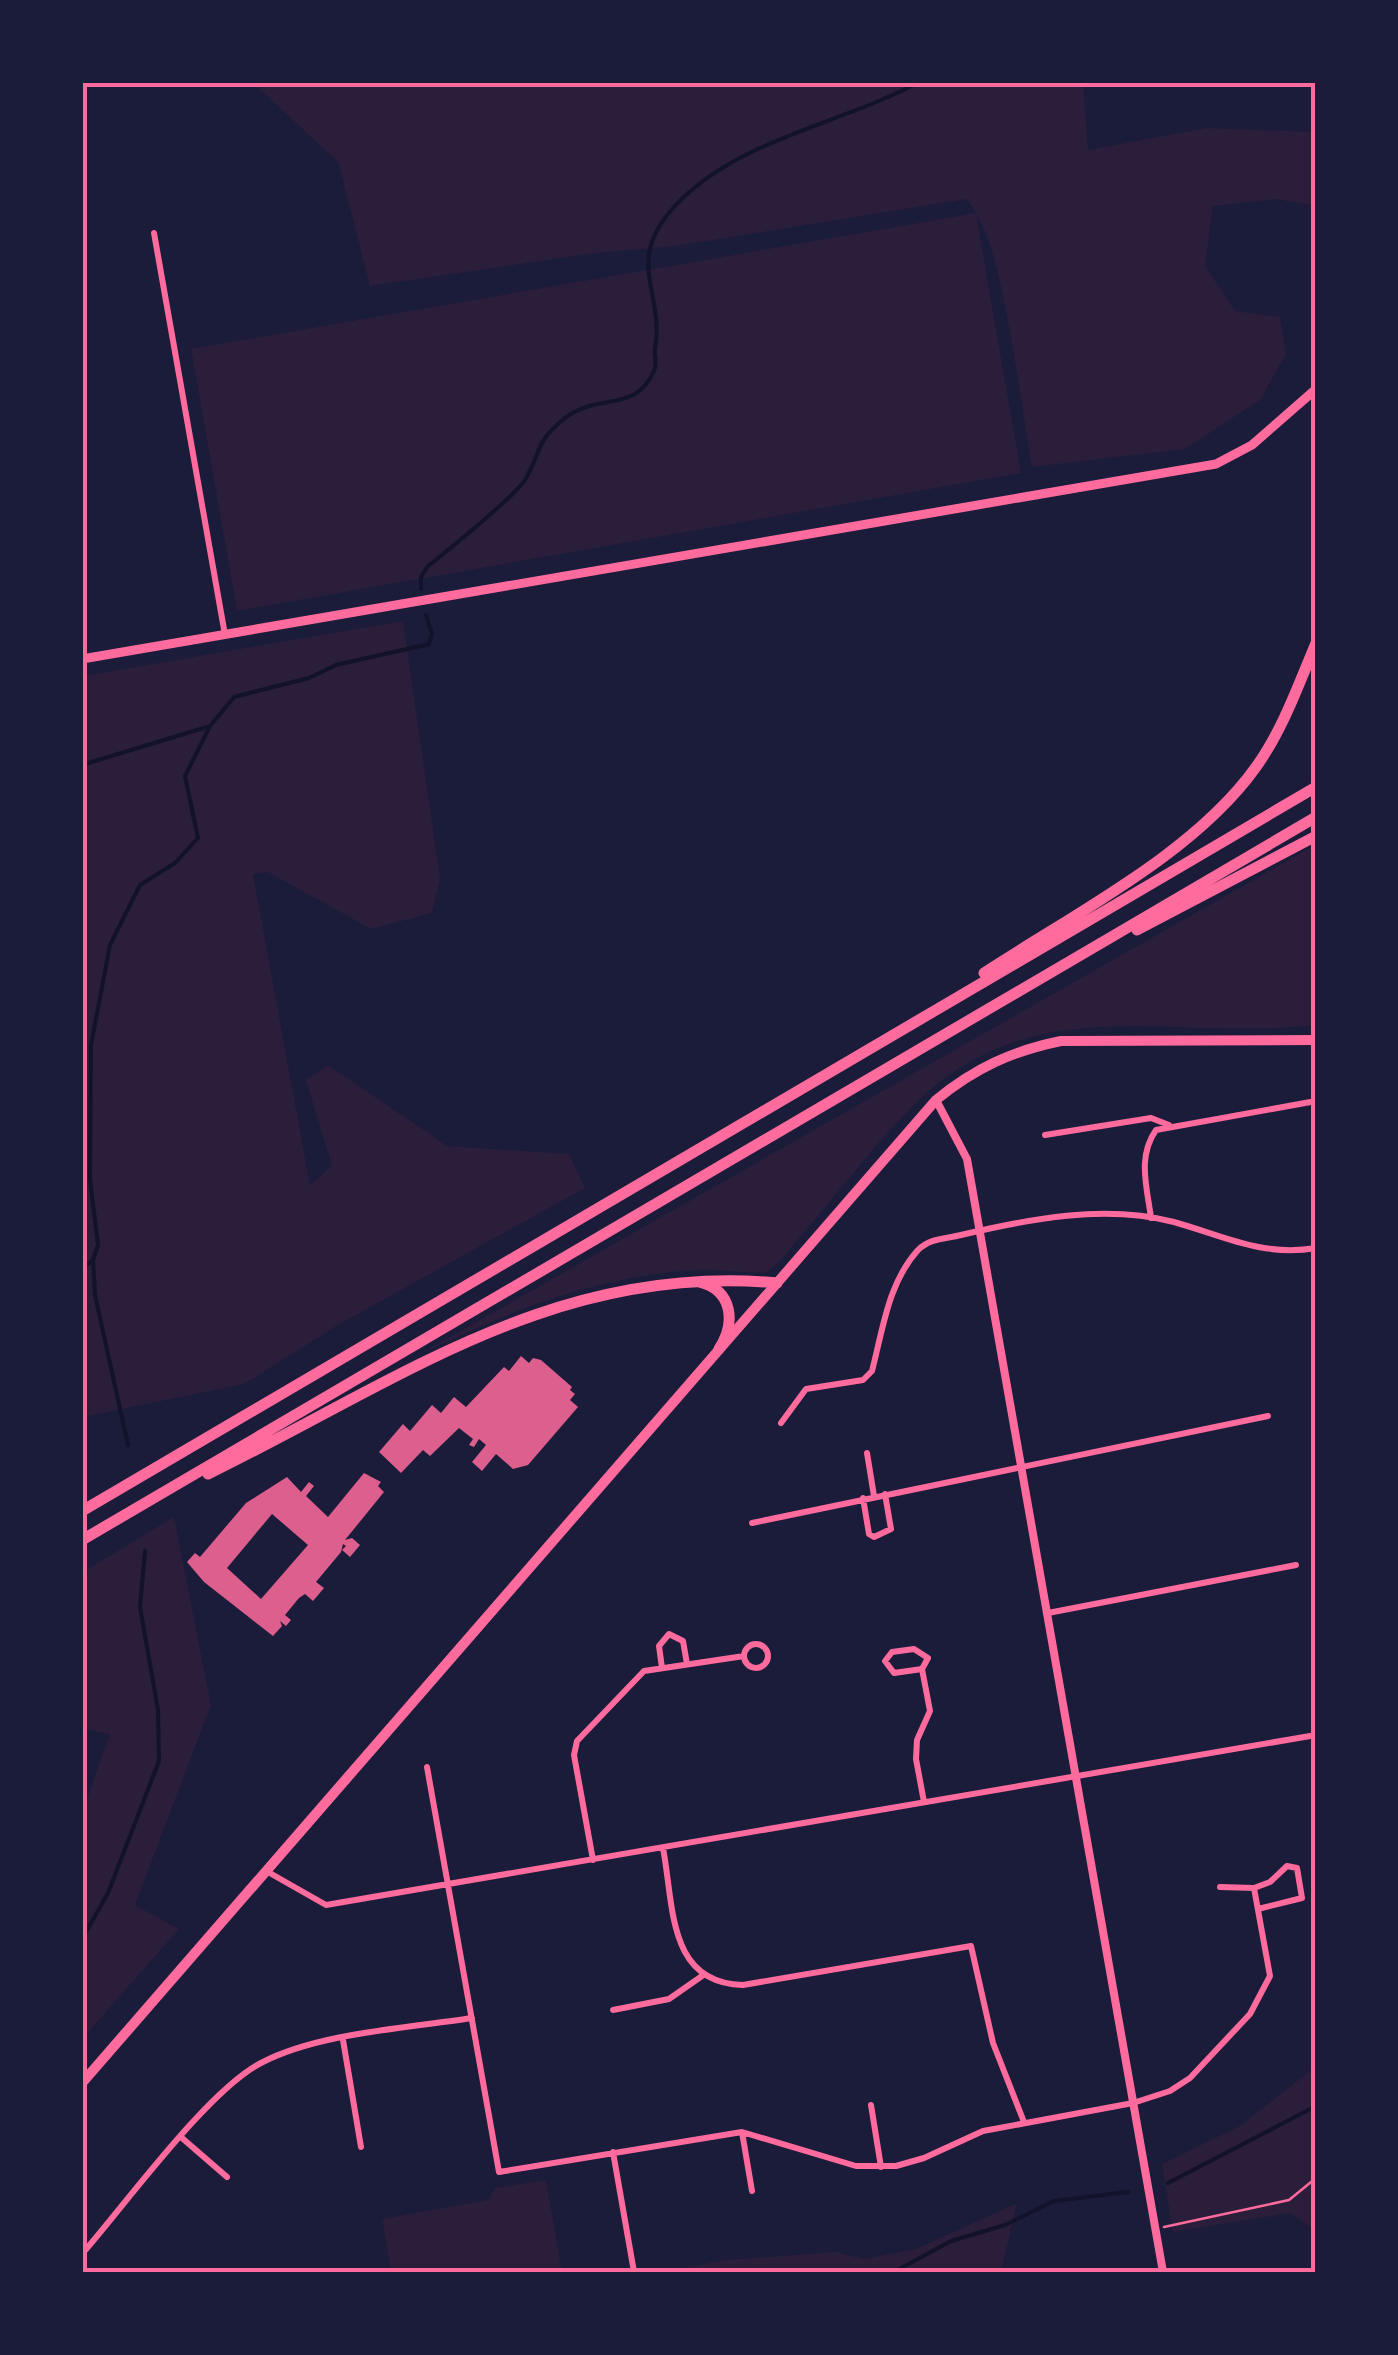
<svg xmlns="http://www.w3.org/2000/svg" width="1398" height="2355" font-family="Raleway,sans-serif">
<rect width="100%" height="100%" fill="#1b1b3a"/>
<path fill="#2a1e3b" d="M 1083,82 L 1088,150 L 1206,128 L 1315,132 L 1315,206 L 1276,199 L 1213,206 L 1205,266 L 1235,311 L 1280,317 L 1286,354 L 1260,400 L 1185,449 L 1032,467 C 1022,413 1003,251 976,214 L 1021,473 L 237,611 L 191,349 L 976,213 L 967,199 L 676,246 L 595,253 L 370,286 L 338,162 L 253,83 Z
M 403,621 L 440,878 L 432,913 L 371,929 L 268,872 L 253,874 L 310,1185 L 332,1166 L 306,1080 L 328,1065 L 447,1146 L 569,1154 L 585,1188 L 338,1325 L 244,1384 L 83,1417 L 83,676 Z
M 1315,845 L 1315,1025 C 1169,1042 1036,987 917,1102 C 879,1139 846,1183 812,1223 C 797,1240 784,1260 766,1273 C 743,1273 719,1269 696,1270 C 596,1276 503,1313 415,1357 Z
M 174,1517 L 211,1705 L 135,1905 L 179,1929 L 83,2038 L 83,1810 L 110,1734 L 83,1729 L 83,1572 Z
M 1315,2067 L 1315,2230 L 1290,2213 L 1173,2232 L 1162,2164 L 1240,2126 Z
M 546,2180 L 562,2272 L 391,2272 L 382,2219 L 488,2200 L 495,2188 Z
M 1017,2203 L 1001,2272 L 661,2272 L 726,2260 L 836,2252 L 864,2259 L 916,2249 Z"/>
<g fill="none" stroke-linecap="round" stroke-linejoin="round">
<path stroke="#12122b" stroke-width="4" d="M 421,589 L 421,577 L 428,566 C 446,552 515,496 525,480 C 542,451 534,443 565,418 C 599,392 635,414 654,371 C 658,362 654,358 655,349 C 665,291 623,262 675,206 C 737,139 842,124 919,82
M 82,765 L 207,727
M 93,1260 L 95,1295 L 128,1445
M 82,1269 L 93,1260 L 98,1245 L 90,1179 L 91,1045 L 110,945 L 140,885 L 175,863 L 198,838 L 185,776 L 210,726 L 234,697 L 309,678 L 336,665 L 429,644 L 432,634 L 426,615
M 82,1939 L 108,1893 L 159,1761 L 158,1710 L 140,1607 L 145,1551
M 1168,2183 L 1316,2106
M 894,2272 L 951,2241 L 1005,2225 L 1054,2201 L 1128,2192"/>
</g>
<path fill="#dd5f8e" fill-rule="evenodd" d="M 521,1356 L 529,1363 L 533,1358 L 541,1360 L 572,1387 L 570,1390 L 575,1394 L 570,1400 L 578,1407 L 528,1465 L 513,1469 L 496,1454 L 482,1471 L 472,1462 L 486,1445 L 479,1439 L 474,1447 L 469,1445 L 473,1439 L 459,1428 L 430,1456 L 423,1450 L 401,1473 L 379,1452 L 403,1424 L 410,1431 L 432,1405 L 441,1413 L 454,1397 L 466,1407 L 504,1367 L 509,1371 Z
M 364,1473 L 381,1482 L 378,1486 L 384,1492 L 345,1540 L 352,1538 L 360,1545 L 350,1557 L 342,1550 L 346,1546 L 343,1544 L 341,1552 L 316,1582 L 324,1588 L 313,1601 L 305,1594 L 299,1598 L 285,1615 L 291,1620 L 286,1626 L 280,1621 L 282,1626 L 273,1636 L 204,1582 L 187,1562 L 195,1553 L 200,1557 L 246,1503 L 287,1477 L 301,1492 L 309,1482 L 314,1486 L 306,1496 L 328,1517 ZM 272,1514 L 308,1545 L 261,1599 L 227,1568 Z"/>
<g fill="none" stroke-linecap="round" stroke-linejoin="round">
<path stroke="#ff6b9d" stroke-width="2.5" d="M 1164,2227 L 1289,2200 L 1316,2178"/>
<path stroke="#ff6b9d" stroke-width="6" d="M 154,233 L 225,635
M 1045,1135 L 1151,1118 L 1169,1125
M 1151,1218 C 1147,1187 1137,1157 1156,1130 L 1316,1101
M 781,1423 L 806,1389 L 863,1380 L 872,1371 C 883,1329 888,1283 918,1250 C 930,1238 945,1239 961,1235 C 1029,1219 1104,1204 1174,1222 C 1224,1236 1262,1257 1316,1248
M 867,1453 L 874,1496
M 863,1498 L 869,1534 L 874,1537 L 891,1529 L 885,1494
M 752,1523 L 1268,1416
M 1048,1613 L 1296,1565
M744 1656a12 12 0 1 1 24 0a12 12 0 1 1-24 0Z
M 662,1668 L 659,1646 L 669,1634 L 683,1641 L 687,1664
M 922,1669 L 894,1673 L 885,1661 L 892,1652 L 914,1649 L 928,1658 L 922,1669 L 930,1711 L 917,1740 L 916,1759 L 924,1802
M 427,1767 L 499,2172 L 742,2132 L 856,2166 L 896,2166 L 924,2158 L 983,2131 L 1133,2103 L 1170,2091 L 1190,2078 L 1250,2014 L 1270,1976 L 1254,1888
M 663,1848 C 674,1905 667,1983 743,1985 L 971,1946 L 993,2043 L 1024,2122
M 593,1860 L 574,1755 L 577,1741 L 644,1671 L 744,1656
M 268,1872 L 326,1905 L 1316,1735
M 1220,1887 L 1254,1888 L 1270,1882 L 1287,1866 L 1297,1868 L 1302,1898 L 1258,1909
M 613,2010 L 669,1999 L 702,1976
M 343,2040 L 361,2147
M 871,2105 L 881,2167
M 742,2132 L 752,2191
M 182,2138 L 227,2177
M 613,2152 L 634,2272
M 82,2254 C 125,2205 208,2090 261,2063 C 318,2033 408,2028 472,2018"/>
<path stroke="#ff6b9d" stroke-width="8" d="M 936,1100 L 967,1159 L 1163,2272"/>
<path stroke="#ff6b9d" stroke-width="9" d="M 82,659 L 1216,464 L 1252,445 L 1316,389"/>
<path stroke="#ff6b9d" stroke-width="10" d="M 82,2083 L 936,1100 C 975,1068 1012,1051 1061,1041 L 1316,1040"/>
<path stroke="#ff6b9d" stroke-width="11" d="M 1137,930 L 1316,836
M 984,973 C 1072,915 1194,854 1256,767 C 1283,729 1298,686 1316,643
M 699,1282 C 733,1290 736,1323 719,1349
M 208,1474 C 398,1381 555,1263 777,1283
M 82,1511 L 1316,787
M 82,1540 L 1316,817"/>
</g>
<rect width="1398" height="2355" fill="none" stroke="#1b1b3a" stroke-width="170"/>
<rect x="85" y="85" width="1228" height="2185" fill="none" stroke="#ff6b9d" stroke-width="4"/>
</svg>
